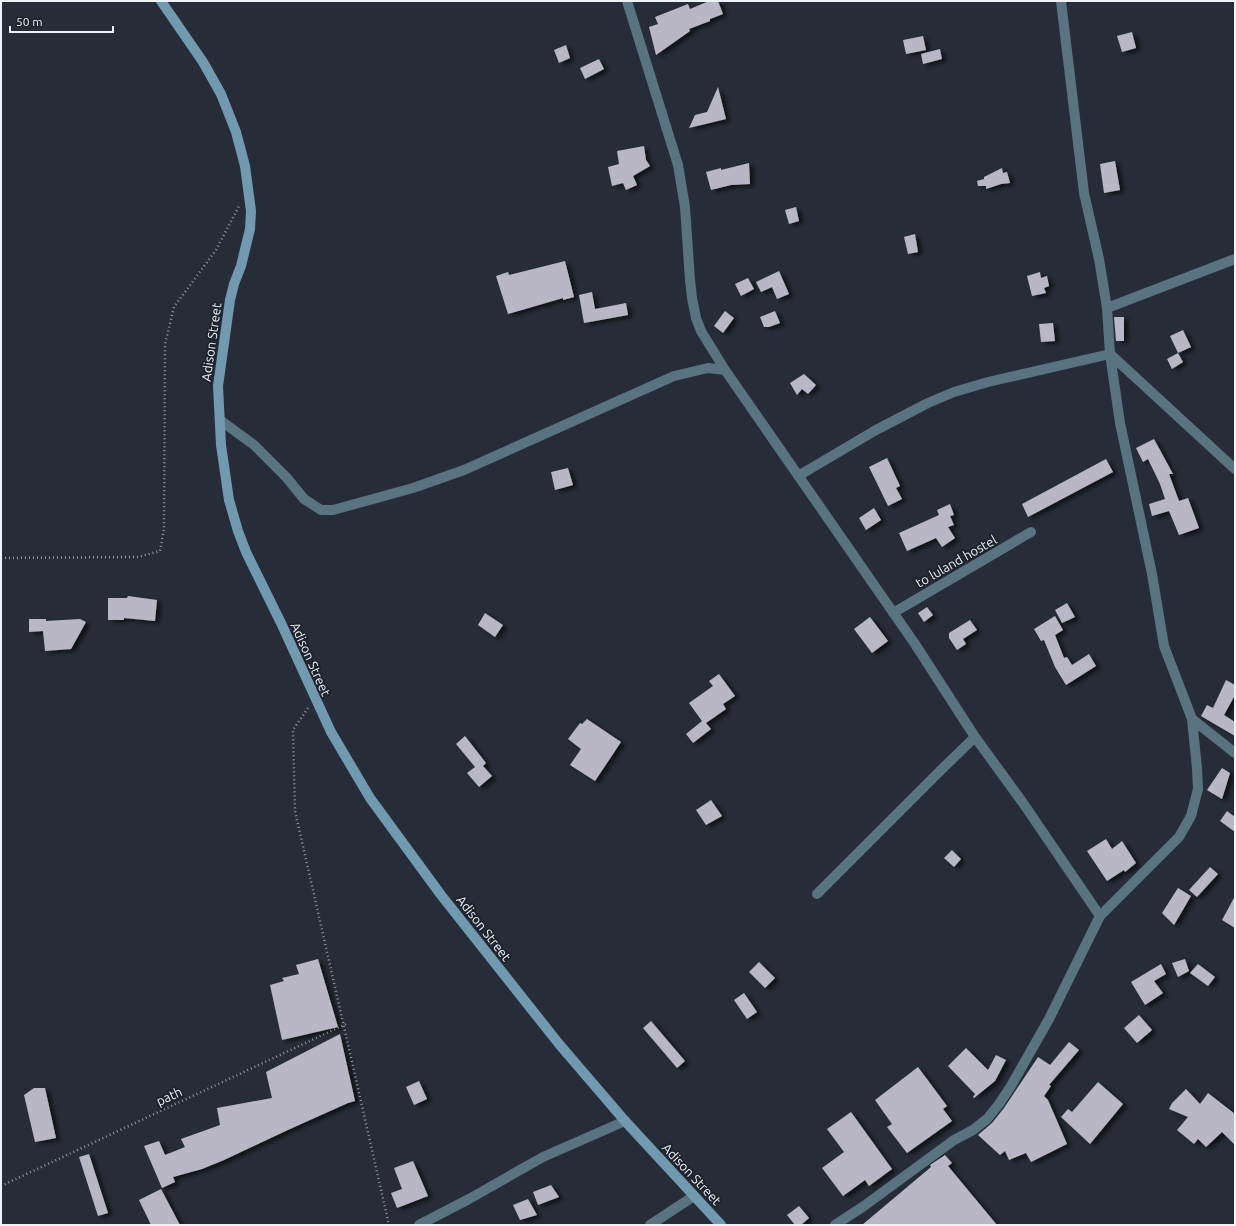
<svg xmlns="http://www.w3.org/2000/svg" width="1236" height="1226" font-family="Ubuntu,sans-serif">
<defs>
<filter id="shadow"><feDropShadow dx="4.5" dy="2.5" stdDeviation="2" flood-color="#0009"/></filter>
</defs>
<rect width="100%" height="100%" fill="#272d38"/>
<path fill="#b9b7c6" filter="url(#shadow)" d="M 709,1 L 718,1 L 723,14 L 710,19 L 710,21 L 689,29 L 690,31 L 656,55 L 649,27 L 658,24 L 655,17 L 688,4 L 690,9 Z
M 1132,32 L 1136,48 L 1122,52 L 1117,36 Z
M 923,36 L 926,50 L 906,54 L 903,40 Z
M 566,45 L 570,58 L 559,63 L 554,50 Z
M 940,49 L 942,59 L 923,64 L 921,54 Z
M 599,59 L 604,69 L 585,79 L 580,68 Z
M 718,87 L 726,119 L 689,128 L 695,115 L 707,112 Z
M 644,146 L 646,160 L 650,166 L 633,176 L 637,185 L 626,190 L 623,183 L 612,186 L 608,167 L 619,164 L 617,151 Z
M 1115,161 L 1120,190 L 1104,193 L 1100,164 Z
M 749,163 L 750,184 L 731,185 L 711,190 L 706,172 L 721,168 L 721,170 Z
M 1002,168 L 1003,173 L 1007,172 L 1010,183 L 1001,184 L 986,189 L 986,186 L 978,186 L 977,181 L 984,179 L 984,177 Z
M 796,207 L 799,221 L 789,224 L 785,210 Z
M 915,234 L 918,252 L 908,254 L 904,237 Z
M 565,261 L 574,297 L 563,300 L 563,298 L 508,314 L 496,276 L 508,272 L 509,275 Z
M 779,271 L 789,294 L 777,299 L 772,287 L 761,292 L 756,282 Z
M 1040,272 L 1041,278 L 1047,276 L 1049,286 L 1044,288 L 1046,293 L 1032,296 L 1027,276 Z
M 748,278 L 754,289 L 741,296 L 735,284 Z
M 592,292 L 595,309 L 626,303 L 628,315 L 584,323 L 579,295 Z
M 725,311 L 734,318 L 723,333 L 714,326 Z
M 775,311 L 780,323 L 769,327 L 764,327 L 760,317 Z
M 1114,317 L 1124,317 L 1124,341 L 1116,341 Z
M 1053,323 L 1055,341 L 1041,342 L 1039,324 Z
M 1183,330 L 1191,347 L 1178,353 L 1170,336 Z
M 1178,353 L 1183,362 L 1172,369 L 1167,359 Z
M 804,374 L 816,385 L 808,394 L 802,389 L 797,395 L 790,383 Z
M 1154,439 L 1173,474 L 1169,474 L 1179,501 L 1188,498 L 1199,528 L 1179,535 L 1169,511 L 1152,516 L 1149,504 L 1165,499 L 1160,484 L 1148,459 L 1143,462 L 1136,448 Z
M 887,458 L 900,486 L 896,488 L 902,499 L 888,506 L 869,467 Z
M 1106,459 L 1113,472 L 1028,517 L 1022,504 Z
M 568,468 L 573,485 L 555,490 L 551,472 Z
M 950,504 L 954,515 L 950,516 L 954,525 L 948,527 L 955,538 L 942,547 L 936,538 L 907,551 L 899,533 L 939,515 L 937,510 Z
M 874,508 L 881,520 L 866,530 L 859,518 Z
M 128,596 L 157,600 L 155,621 L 124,618 L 124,620 L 108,620 L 108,598 L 127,598 Z
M 1067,603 L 1075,617 L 1062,623 L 1055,610 Z
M 927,607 L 933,615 L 924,622 L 918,613 Z
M 485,613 L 503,625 L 495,637 L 478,625 Z
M 1055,616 L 1063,630 L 1055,635 L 1064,658 L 1067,657 L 1072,665 L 1089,654 L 1096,666 L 1066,685 L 1055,667 L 1044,640 L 1041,641 L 1034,629 Z
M 870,617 L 888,641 L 872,653 L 854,629 Z
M 29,619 L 46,619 L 46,621 L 80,619 L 86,622 L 71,649 L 45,651 L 43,631 L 29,632 Z
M 970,620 L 977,630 L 963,639 L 966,644 L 957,650 L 949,638 L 949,633 Z
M 719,674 L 735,696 L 723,704 L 726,709 L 706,723 L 711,729 L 693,743 L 686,734 L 702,721 L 689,703 L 713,686 L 709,681 Z
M 1226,680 L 1235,685 L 1235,695 L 1224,715 L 1235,722 L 1235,736 L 1201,716 L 1207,705 L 1213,708 Z
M 587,719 L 621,742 L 595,781 L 570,765 L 581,749 L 568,739 L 580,723 L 582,724 Z
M 465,736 L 486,763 L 483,766 L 492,776 L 479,787 L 467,773 L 475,767 L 456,744 Z
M 1222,768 L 1230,773 L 1222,799 L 1207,790 Z
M 711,800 L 722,816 L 706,825 L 696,810 Z
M 1227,811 L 1235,817 L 1235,832 L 1220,821 Z
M 1106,839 L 1112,849 L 1122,841 L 1136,863 L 1125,872 L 1124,870 L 1107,881 L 1087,851 Z
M 952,850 L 961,859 L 954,867 L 944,858 Z
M 1210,867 L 1218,874 L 1197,897 L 1189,890 Z
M 1178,888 L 1191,896 L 1174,925 L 1162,913 Z
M 1235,896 L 1235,928 L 1222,920 Z
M 318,959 L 338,1027 L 282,1040 L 270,985 L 284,981 L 282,978 L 299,974 L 296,965 Z
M 1185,959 L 1189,971 L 1178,977 L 1172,963 Z
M 759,962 L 775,978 L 765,988 L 749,972 Z
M 1161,964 L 1166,974 L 1154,981 L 1163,993 L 1145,1005 L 1131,982 Z
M 1198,964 L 1215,977 L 1208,986 L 1190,973 Z
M 744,993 L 757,1012 L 747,1019 L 734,1000 Z
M 1139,1015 L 1152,1030 L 1137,1043 L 1124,1028 Z
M 651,1021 L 685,1061 L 677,1068 L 643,1028 Z
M 340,1034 L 355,1101 L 348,1103 L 290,1129 L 224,1160 L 202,1169 L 173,1177 L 175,1182 L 162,1188 L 144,1146 L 159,1141 L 165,1155 L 185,1147 L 181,1139 L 220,1125 L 217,1108 L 272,1098 L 266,1072 Z
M 1069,1042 L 1079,1050 L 1049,1085 L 1051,1086 L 1044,1096 L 1048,1100 L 1067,1144 L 1031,1162 L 1026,1153 L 1009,1160 L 1005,1151 L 1000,1155 L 978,1135 L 992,1123 L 1004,1108 L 1038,1057 L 1050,1065 Z
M 966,1048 L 988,1070 L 996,1055 L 1006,1060 L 995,1081 L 974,1098 L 973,1097 L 975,1094 L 948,1066 Z
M 918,1067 L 947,1106 L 943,1109 L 952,1121 L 907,1153 L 887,1127 L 892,1124 L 875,1100 Z
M 419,1081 L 427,1099 L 414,1105 L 406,1087 Z
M 1098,1082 L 1123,1104 L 1090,1144 L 1061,1117 L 1068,1109 L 1072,1112 Z
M 34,1088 L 45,1088 L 56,1138 L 35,1142 L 24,1095 Z
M 1186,1089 L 1200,1104 L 1208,1093 L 1235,1114 L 1235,1145 L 1222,1132 L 1206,1147 L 1198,1139 L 1194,1144 L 1177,1130 L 1188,1117 L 1169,1109 L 1172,1103 Z
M 851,1112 L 892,1169 L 869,1186 L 865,1180 L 843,1196 L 822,1168 L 844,1152 L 827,1129 Z
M 89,1154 L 108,1213 L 98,1216 L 79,1157 Z
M 945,1155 L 952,1163 L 948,1166 L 997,1225 L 862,1225 L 931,1167 L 930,1165 Z
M 413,1161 L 428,1196 L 397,1208 L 391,1193 L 402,1189 L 394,1168 Z
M 551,1185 L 559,1197 L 538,1205 L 533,1192 Z
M 161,1189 L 180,1225 L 151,1225 L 139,1200 Z
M 528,1199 L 537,1215 L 520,1220 L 513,1205 Z
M 799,1206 L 809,1218 L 801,1225 L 795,1225 L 787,1215 Z"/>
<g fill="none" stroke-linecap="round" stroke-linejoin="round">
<path stroke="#9297a0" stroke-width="2.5" stroke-dasharray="1 3" stroke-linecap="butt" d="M 1,558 L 138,557 L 160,551 L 164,529 L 165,344 L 174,307 L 216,250 L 239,206
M 308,708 L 293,730 L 295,811 L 389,1225
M 1,1186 L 346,1024"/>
<path stroke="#5a7381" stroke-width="10" d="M 627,1 L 678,165 L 685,207 L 690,280 L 692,298 L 696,318 L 701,331 L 725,370 L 915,644 L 975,737 L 1023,803 L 1100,916
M 1107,308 L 1235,259
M 1110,354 L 1235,469
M 220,420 L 254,445 L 287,478 L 304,499 L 321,510 L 333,510 L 413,488 L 464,470 L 674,376 L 708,368 L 725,370
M 798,476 L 876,430 L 928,403 L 954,392 L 988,382 L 1110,354
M 893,613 L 1031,532
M 1192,719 L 1235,753
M 817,894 L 943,768 L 975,737
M 419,1225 L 469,1199 L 543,1157 L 625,1121
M 650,1225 L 694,1196
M 835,1225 L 864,1206 L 954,1140 L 973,1130 L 987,1119 L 999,1104 L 1011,1086 L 1049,1019 L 1100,916 L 1179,837 L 1191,816 L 1198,789 L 1197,768 L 1192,719 L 1164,646 L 1152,574 L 1120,423 L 1110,354 L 1107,308 L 1099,259 L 1084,193 L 1061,1"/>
<path stroke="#719ab0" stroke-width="10" d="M 161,1 L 203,62 L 221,94 L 236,132 L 245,166 L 251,211 L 250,229 L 241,266 L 234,284 L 230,300 L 218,386 L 221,445 L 229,500 L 238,531 L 246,552 L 281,623 L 331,732 L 370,798 L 441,895 L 559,1044 L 625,1121 L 721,1225"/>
</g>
<g text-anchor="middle" stroke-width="4" stroke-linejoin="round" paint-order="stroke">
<g font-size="13" fill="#eef2f9" stroke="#1e242e">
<text transform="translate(211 342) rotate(-82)" y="5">Adison Street</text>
<text transform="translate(956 561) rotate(-30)" y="5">to luland hostel</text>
<text transform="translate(311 659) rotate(66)" y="5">Adison Street</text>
<text transform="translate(484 928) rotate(52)" y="5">Adison Street</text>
<text transform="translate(169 1096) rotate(-25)" y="5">path</text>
<text transform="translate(692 1174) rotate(47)" y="5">Adison Street</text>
</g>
</g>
<rect width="1236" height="1226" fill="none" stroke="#eef2f9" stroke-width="4"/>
<path d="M10 26v6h103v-6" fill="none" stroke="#eef2f9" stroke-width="2"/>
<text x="16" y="26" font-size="12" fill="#eef2f9" stroke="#1e242e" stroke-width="3" paint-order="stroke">50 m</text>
</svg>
